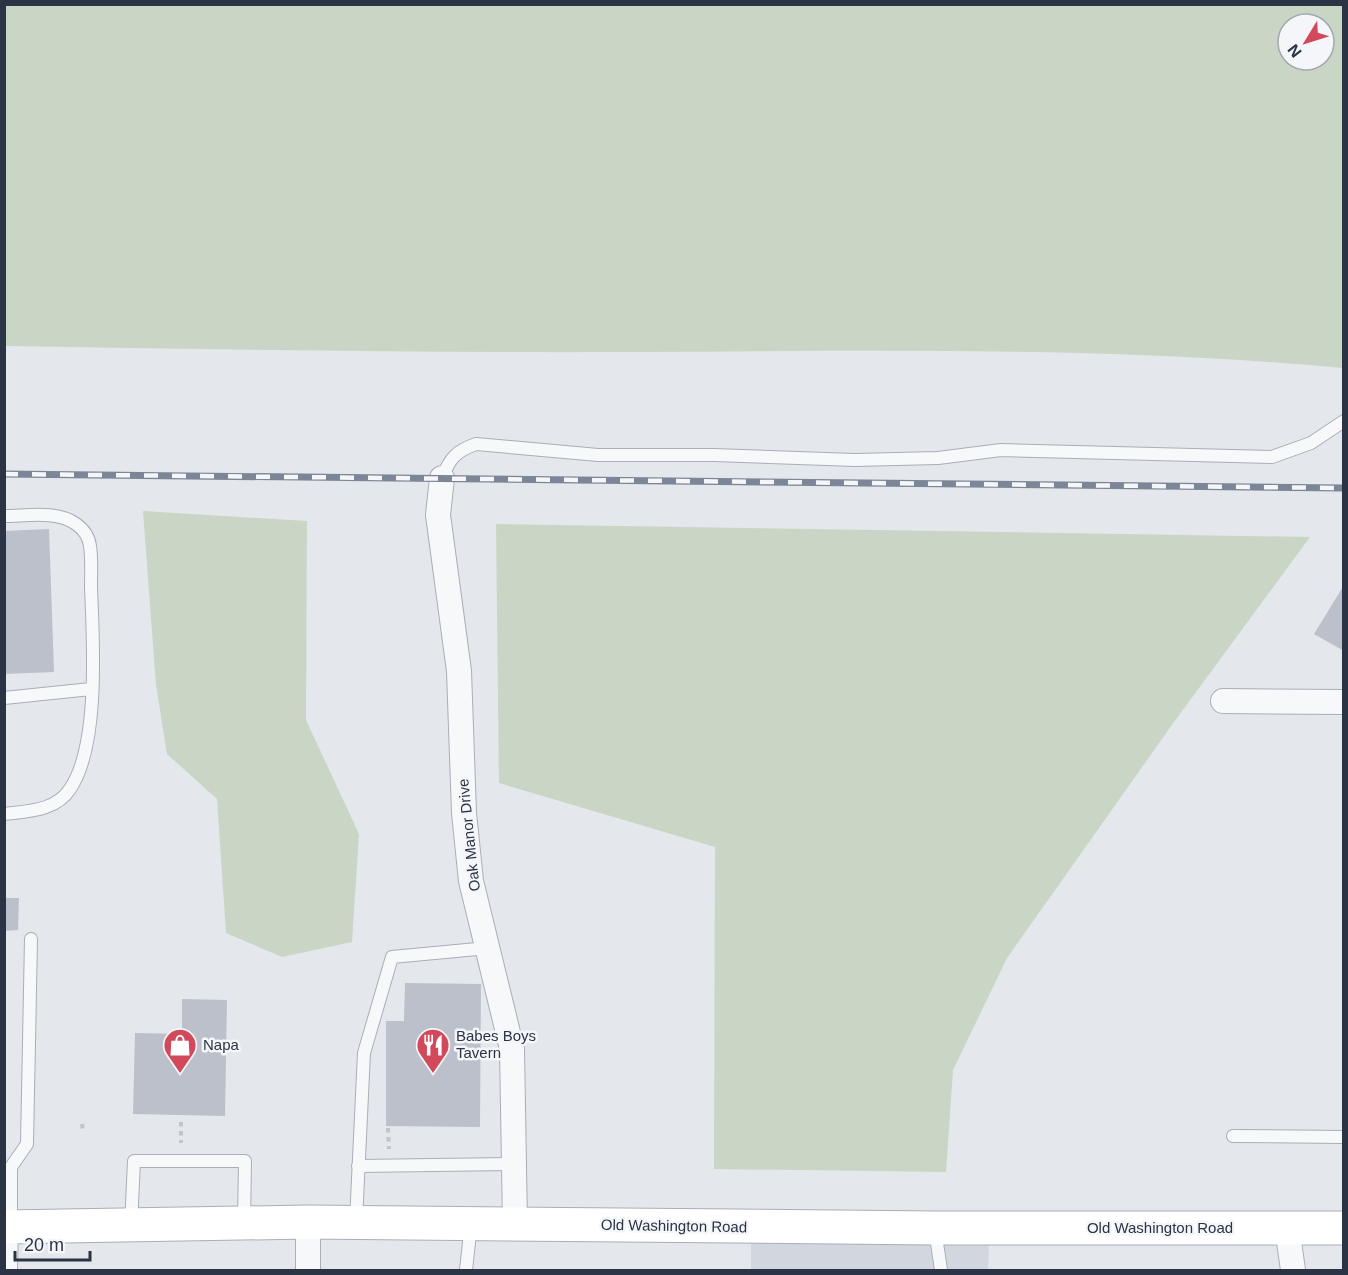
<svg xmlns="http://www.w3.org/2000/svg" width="1348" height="1275" font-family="Helvetica,sans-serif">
<rect width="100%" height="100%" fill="#e4e7ec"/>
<path fill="#d2d6de" d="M 751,1239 L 989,1242 L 988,1270 L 751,1270 Z"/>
<path fill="#c9d6c5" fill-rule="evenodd" d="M 5,4 L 1343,5 L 1343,368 C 1107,346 868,351 630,352 C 422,353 213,349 5,346 ZM 1288,24 L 1324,24 L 1324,60 L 1288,60 Z
M 143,511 L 307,521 L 306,720 L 359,834 L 352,942 L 282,957 L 226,933 L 217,799 L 167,754 L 156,685 Z
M 496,524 L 1310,537 L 1174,722 L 1007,958 L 953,1070 L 946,1172 L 714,1169 L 715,847 L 499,783 Z"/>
<path fill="#bbc0ca" d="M 49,529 L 54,672 L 4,674 L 4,531 Z
M 1344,585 L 1344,651 L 1314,634 Z
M 4,898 L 19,898 L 18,930 L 4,931 Z
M 405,983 L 481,984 L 480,1127 L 386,1126 L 386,1021 L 404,1021 Z
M 182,999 L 227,1000 L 225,1116 L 133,1114 L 135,1033 L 182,1034 Z
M 4,1012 L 6,1012 L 6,1072 L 4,1072 Z"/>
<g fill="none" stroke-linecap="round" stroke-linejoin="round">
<defs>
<path id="lane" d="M 442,478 C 450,458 456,451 476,444 L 598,455 L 714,455 L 855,460 L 938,458 L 1001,450 L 1272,457 L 1311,443 L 1344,421
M 4,516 C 26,516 57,510 76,524 C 83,529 89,537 90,546 C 92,559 91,574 91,587 C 93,639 100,745 70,789 C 56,811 28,811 4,814
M 4,698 L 91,689
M 1233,1136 L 1344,1137
M 358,1166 L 514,1164
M 356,1221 L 364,1053 L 392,957 L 488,948
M 131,1225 L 134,1161 L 245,1161 L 244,1222
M 11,1226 L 11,1167 L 27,1144 L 31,939
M 935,1230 L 941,1270
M 466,1270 L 471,1224"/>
<path id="street" d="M 442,478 L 438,515 L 459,671 L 464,813 L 471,881 L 512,1049 L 515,1224
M 1223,701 L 1344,702
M 1287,1228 L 1293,1270
M 5,1270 L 6,1227
M 308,1270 L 308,1222"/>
<path id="secondary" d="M 4,1227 L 308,1222 L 935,1228 L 1344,1228"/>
</defs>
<use href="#lane" stroke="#a9aeb7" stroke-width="14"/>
<use href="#street" stroke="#a9aeb7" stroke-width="26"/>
<use href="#secondary" stroke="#a9aeb7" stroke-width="35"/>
<path stroke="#c2c5cb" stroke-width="4" stroke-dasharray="4.5 4.5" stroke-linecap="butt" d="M 181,1122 L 181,1143
M 82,1124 L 83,1131
M 388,1128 L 389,1149"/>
<use href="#lane" stroke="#f7f8fa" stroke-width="12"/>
<use href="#street" stroke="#f7f8fa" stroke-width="24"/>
<use href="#secondary" stroke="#fff" stroke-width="33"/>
<defs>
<path id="rail" d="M 4,474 L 1344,488"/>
</defs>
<use href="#rail" stroke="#7d8696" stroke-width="7"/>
<use href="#rail" stroke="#f4f6f9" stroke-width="4.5" stroke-dasharray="14" stroke-linecap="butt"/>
</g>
<defs>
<symbol id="shop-pin" viewBox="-11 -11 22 30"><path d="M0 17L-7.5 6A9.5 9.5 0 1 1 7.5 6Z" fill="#d1495b" stroke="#f4f6f9"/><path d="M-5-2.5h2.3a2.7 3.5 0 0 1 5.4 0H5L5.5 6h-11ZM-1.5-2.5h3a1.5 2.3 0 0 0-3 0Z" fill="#fff"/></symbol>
<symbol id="restaurant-pin" viewBox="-11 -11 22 30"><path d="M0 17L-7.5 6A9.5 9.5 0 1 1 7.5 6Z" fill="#d1495b" stroke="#f4f6f9"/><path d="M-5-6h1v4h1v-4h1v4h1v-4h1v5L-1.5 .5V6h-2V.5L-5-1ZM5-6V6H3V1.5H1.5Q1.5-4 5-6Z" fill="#fff"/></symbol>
</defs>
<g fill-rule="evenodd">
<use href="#shop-pin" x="161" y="1026" width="38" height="52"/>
<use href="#restaurant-pin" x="414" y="1026" width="38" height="52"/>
</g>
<g text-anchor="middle" stroke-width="5" stroke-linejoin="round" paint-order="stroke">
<g font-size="15" fill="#2b3445" stroke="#f4f6f9">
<text transform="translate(469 835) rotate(-96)" y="5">Oak Manor Drive</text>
<text transform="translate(674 1226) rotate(1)" y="5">Old Washington Road</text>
<text x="1160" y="1233">Old Washington Road</text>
</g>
<g font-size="15" fill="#2b3445" stroke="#f4f6f9" text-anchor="start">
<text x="456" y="1041">Babes Boys<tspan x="456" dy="17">Tavern</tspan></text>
<text x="203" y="1050">Napa</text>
</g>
</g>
<rect width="1348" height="1275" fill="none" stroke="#2b3445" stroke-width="12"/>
<g transform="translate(1306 42) rotate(232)"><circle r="28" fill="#f4f6f9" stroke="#a4a8b1" stroke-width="1.5"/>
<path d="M0-4.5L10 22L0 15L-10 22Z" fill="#d1495b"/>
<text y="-9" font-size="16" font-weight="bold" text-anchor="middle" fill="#2b3445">N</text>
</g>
<path d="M15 1251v9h75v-9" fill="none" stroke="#2b3445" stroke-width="3"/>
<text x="24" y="1251" font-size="18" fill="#2b3445" stroke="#f4f6f9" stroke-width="4.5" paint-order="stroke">20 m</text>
</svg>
